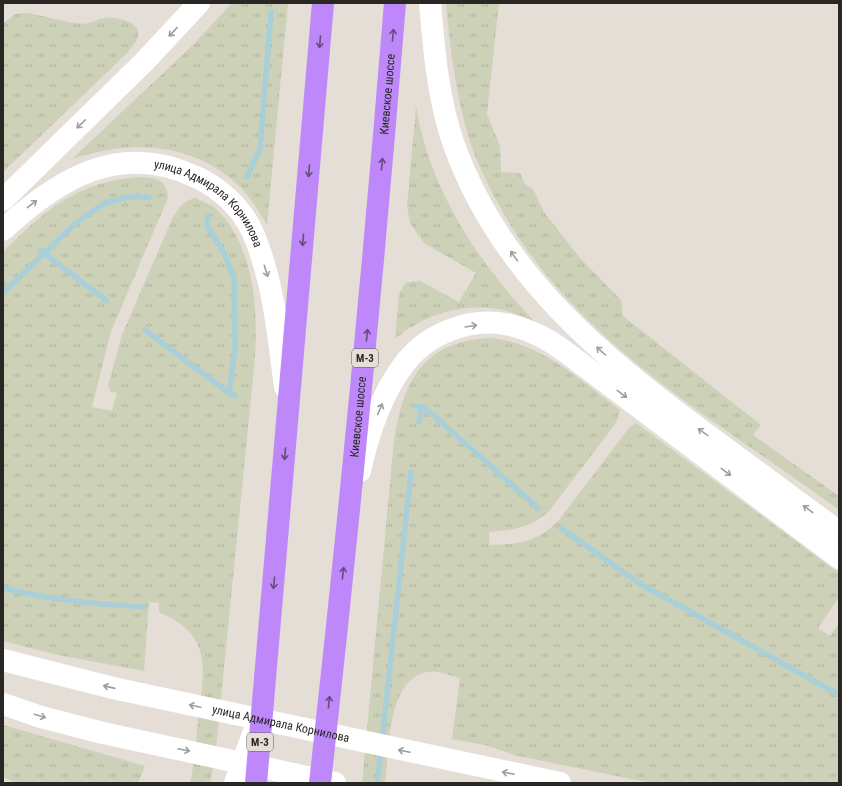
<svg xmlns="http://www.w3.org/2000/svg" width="842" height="786" font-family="'Roboto Condensed',sans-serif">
<defs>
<pattern id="grass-tufts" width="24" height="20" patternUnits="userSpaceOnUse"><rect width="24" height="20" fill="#cdd1b7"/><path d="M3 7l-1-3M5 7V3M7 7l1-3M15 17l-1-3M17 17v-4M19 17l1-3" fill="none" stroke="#b0b39d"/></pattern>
</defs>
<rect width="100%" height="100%" fill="#e4ded7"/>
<path fill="url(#grass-tufts)" d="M 232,3 L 288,3 L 267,225 C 258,210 249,195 236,183 C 189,141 129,140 72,159 L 193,45 Z
M 446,3 L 499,3 L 487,114 L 500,146 L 501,172 L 520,173 L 525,184 L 533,189 L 544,212 L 580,258 L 621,300 L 623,316 L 761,425 L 753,435 L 839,496 L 839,510 C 717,420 576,344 500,207 C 488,185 477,163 469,139 C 456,95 450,49 446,3 Z
M 27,13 C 45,16 63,22 82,24 C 89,24 98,19 105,18 C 114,17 122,19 129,22 C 149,32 132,47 122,58 L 3,172 L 3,24 L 15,14 Z
M 416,106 C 429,189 479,264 536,323 C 524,317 512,311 499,309 C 461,303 423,315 395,339 L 399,294 L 406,282 L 420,281 L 459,302 L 476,273 L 424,243 L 410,223 L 407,206 Z
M 138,177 C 155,178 167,178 168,198 L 111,331 L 92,407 L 112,411 L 117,393 L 111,392 L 108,386 L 122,335 L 173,217 C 178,208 186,199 196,198 C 202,202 209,203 215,208 C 256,246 259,316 254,368 L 215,758 L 210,783 L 190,783 C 195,762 196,740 198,719 C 204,669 214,636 159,612 L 159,603 L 149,602 L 144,671 L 58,655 L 3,641 L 3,252 C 44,211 77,182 138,177 Z
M 490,338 C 541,342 581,381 620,410 L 616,423 L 549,511 C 531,528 512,530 489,532 L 489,545 C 519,544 536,543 558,521 L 629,428 L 636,423 L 839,573 L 839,597 L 818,628 L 830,636 L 839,623 L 839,783 L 651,783 L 514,755 L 485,745 L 452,739 L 460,678 C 449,676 439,670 427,672 C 387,679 389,752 385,783 L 362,783 L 393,451 C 400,389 418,341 490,338 Z
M 3,725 L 145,766 L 138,783 L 16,783 L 3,777 Z"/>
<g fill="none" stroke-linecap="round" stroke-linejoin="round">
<path stroke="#a9cfd8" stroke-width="5.5" d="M 247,177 L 260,149 L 271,12
M 208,216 L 207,225 L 224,253 L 234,278 L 235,347 L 229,393 L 235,396
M 40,250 L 107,301
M 3,293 L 77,222 L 105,203 L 127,197 L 149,197
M 145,330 L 229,393
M 415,406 L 424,407 L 538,508
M 419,422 L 421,407
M 561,528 L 639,583 L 839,695
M 3,588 C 50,600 96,604 144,607
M 382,741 L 411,472
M 377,783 L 381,750"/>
<path stroke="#fff" stroke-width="20" d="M 234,783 L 257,720"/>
<g stroke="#fff" stroke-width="22">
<path d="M 430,3 C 434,50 438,100 454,145 C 501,275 602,357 709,436 C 752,468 796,500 839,532"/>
<path d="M 3,200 L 144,62 L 199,3"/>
<path id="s1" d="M 3,230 C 59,178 120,141 196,177 C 220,188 242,208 253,233 C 274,282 278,335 285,387"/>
<path d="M 360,471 C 368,435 380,397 402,367 C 425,334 470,316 510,325 C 531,330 550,340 567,353 L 839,558"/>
<path id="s2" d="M 3,660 L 113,688 L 560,783"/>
<path d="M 3,704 L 41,717 L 103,733 L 335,783"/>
</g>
<g stroke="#be87fa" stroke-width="22">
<path d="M 256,783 L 323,3"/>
<path id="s3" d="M 320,783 C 349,523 374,263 395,3"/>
</g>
</g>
<defs><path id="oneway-shaft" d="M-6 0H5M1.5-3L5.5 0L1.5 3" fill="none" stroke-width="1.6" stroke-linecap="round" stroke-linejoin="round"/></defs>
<g stroke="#9e9e9c">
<use href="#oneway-shaft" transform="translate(173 32) rotate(133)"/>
<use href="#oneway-shaft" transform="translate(81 124) rotate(136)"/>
<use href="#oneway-shaft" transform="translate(32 204) rotate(-37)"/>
<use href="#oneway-shaft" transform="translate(514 256) rotate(-126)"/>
<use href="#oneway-shaft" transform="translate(266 271) rotate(73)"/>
<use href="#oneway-shaft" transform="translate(471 326) rotate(-9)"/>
<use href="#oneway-shaft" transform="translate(601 351) rotate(-138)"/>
<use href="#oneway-shaft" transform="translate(622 394) rotate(37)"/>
<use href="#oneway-shaft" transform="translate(380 409) rotate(-67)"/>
<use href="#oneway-shaft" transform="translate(703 432) rotate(-144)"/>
<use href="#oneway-shaft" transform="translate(726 472) rotate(37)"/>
<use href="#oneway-shaft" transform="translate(808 509) rotate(-143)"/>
<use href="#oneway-shaft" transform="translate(109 687) rotate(-167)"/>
<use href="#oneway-shaft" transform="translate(195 706) rotate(-168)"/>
<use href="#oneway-shaft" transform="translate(40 716) rotate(17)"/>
<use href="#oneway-shaft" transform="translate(184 750) rotate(12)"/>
<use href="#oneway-shaft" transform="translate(404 751) rotate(-168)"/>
<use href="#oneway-shaft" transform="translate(508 773) rotate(-169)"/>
</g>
<g stroke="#644d7a">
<use href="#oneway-shaft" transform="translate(393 35) rotate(-85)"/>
<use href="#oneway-shaft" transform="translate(320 42) rotate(95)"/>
<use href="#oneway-shaft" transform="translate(382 164) rotate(-85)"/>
<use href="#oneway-shaft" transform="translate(309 171) rotate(95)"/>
<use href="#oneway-shaft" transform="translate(303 240) rotate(95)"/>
<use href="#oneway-shaft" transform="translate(367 335) rotate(-85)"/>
<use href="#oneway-shaft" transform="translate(285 454) rotate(95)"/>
<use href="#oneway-shaft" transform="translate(343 573) rotate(-84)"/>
<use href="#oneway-shaft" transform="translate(274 583) rotate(95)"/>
<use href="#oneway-shaft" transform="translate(329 702) rotate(-84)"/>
</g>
<g text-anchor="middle" stroke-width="4" stroke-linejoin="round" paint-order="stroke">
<g fill="#e4ded7" stroke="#605e5a" stroke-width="1">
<rect x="352" y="349" width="26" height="18" rx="3"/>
<rect x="247" y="733" width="26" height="18" rx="3"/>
</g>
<g font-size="11" font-weight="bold" fill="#282724">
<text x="365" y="362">М-3</text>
<text x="260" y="746">М-3</text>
</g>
<g font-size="12" fill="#282724" stroke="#e4ded7">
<text dy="4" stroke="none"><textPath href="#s3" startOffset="692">Киевское шоссе</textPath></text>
<text dy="4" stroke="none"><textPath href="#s1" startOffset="241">улица Адмирала Корнилова</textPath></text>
<text dy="4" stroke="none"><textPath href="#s3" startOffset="368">Киевское шоссе</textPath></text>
<text dy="4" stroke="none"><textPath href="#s2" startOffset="285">улица Адмирала Корнилова</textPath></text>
</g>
</g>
<rect width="842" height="786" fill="none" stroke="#282724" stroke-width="8"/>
</svg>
